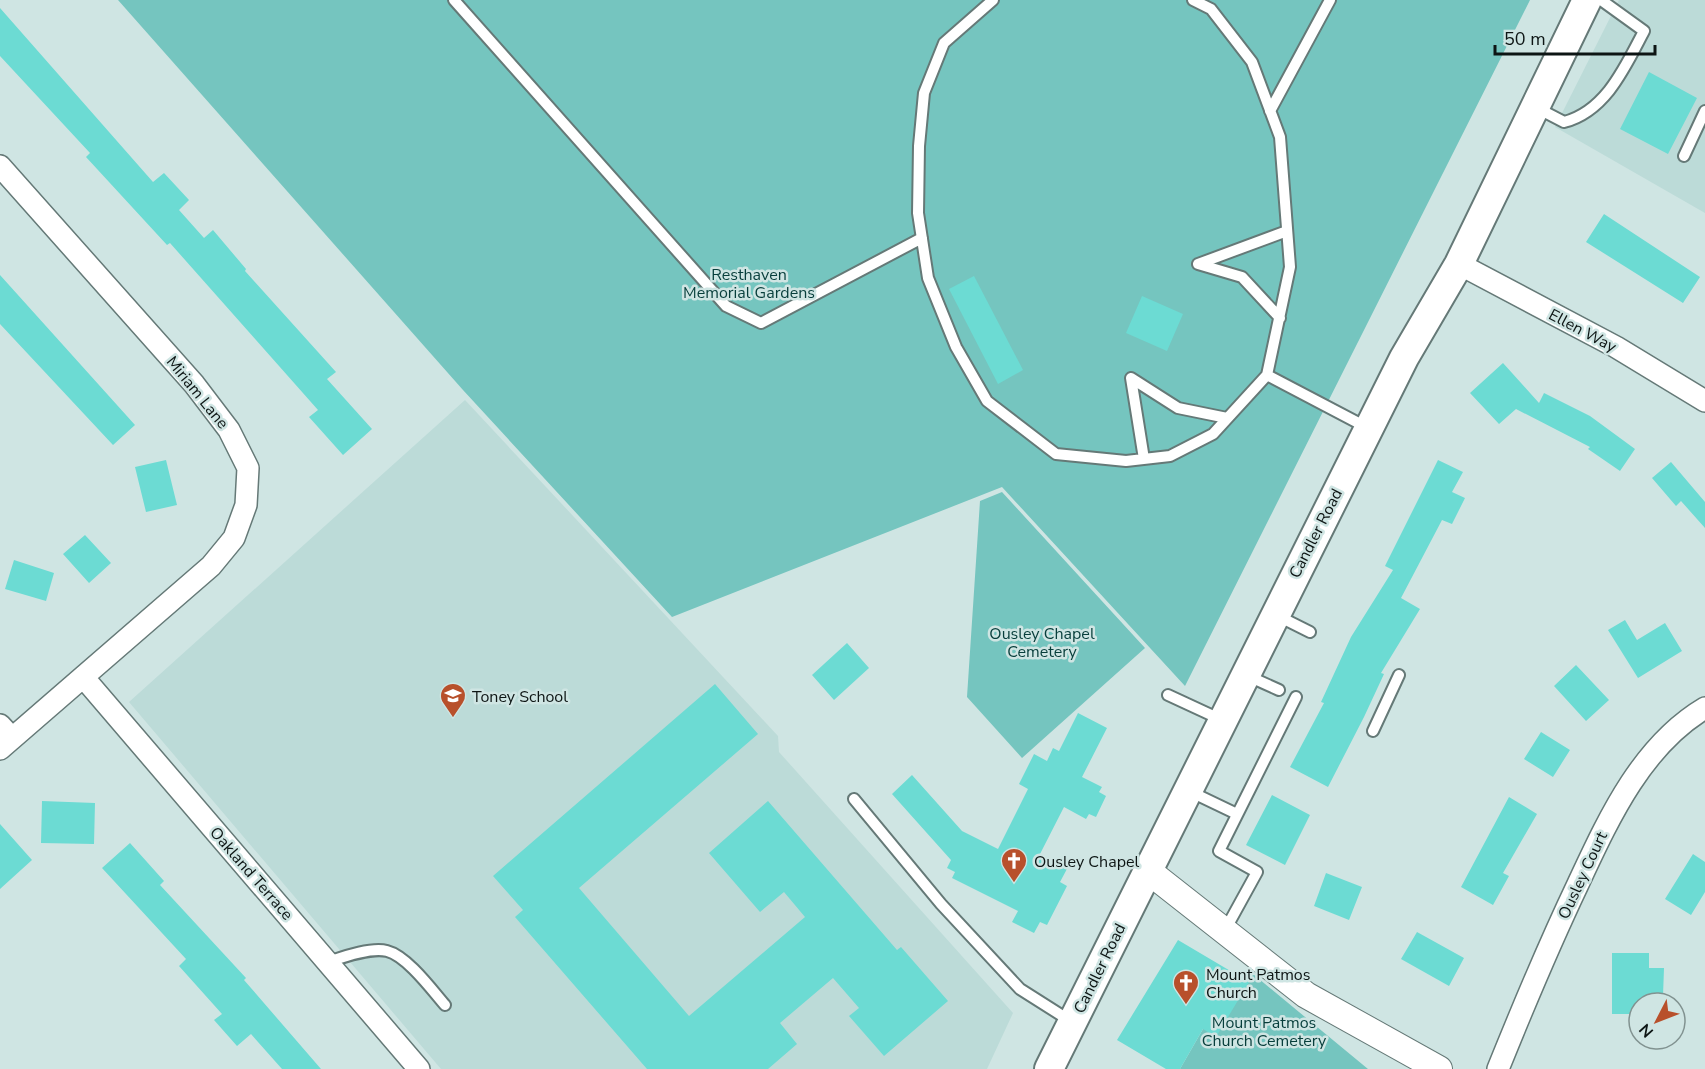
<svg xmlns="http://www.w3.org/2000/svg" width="1705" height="1069" font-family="'Nunito Sans',sans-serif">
<rect width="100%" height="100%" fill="#cfe5e3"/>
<path fill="#bcdbd8" d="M 1619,0 L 1705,0 L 1705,213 L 1555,127 Z
M 465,400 L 778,736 L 779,752 L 1013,1013 L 987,1069 L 441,1069 L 129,702 Z"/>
<path fill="#75c5bf" d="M 118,0 L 1530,0 L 1185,686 L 1002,487 L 672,617 L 463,390 Z
M 1002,492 L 1145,648 L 1022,758 L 967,697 L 980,501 Z
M 1253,974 L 1368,1069 L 1180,1069 L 1203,1029 L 1249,982 Z"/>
<path fill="#6cdbd3" d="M 0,8 L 153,182 L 164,173 L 189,200 L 179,210 L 204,238 L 213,230 L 246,269 L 245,271 L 336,372 L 327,379 L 372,429 L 343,455 L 309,417 L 318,410 L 170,243 L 167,245 L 86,157 L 90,153 L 0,56 Z
M 1649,72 L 1697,98 L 1668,154 L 1620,129 Z
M 1604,214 L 1700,277 L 1683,303 L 1586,242 Z
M 0,275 L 135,425 L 113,445 L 0,324 Z
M 974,276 L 1023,370 L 998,384 L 949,289 Z
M 1142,296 L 1183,314 L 1167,351 L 1126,333 Z
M 1503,363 L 1539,403 L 1544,393 L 1590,416 L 1635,449 L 1620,471 L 1588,449 L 1590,447 L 1516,409 L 1499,424 L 1470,393 Z
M 166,460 L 177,505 L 146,512 L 135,467 Z
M 1438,460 L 1463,472 L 1452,492 L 1465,498 L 1452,524 L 1442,520 L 1401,598 L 1420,609 L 1381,673 L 1384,674 L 1364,717 L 1328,787 L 1290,767 L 1324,703 L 1321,702 L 1351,637 L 1393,570 L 1385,566 Z
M 1671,462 L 1705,502 L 1705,528 L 1681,501 L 1676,506 L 1652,478 Z
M 85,535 L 111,563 L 89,583 L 63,554 Z
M 14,560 L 54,573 L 46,601 L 5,589 Z
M 1625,620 L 1637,640 L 1665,623 L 1682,651 L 1638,678 L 1608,630 Z
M 847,643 L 869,668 L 834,700 L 812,675 Z
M 1576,665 L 1609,700 L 1586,721 L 1554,686 Z
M 715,684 L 758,734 L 579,888 L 689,1016 L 805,917 L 784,892 L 760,912 L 709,853 L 768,801 L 897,950 L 901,947 L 948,1001 L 884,1056 L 849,1016 L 859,1008 L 833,978 L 780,1023 L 797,1044 L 768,1069 L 647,1069 L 515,917 L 523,910 L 493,876 Z
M 1078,713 L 1107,728 L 1082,777 L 1102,787 L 1099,792 L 1106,796 L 1096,817 L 1089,814 L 1086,819 L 1064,807 L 1040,854 L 1068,867 L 1060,882 L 1067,886 L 1047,925 L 1040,922 L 1034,933 L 1012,922 L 1018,911 L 952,878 L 955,872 L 947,868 L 951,860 L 892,794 L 912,775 L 962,831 L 998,849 L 1028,789 L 1019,784 L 1034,754 L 1047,761 L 1053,748 L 1059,751 Z
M 1541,732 L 1570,750 L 1553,777 L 1524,759 Z
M 1272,795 L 1310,815 L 1285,865 L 1246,845 Z
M 1509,797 L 1537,814 L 1503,873 L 1509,876 L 1493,905 L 1461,887 Z
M 42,801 L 95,803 L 94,844 L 41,843 Z
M 0,824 L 32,860 L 0,889 Z
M 130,843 L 164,881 L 160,885 L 246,978 L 244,980 L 321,1069 L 282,1069 L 251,1034 L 237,1046 L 214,1020 L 222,1014 L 179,966 L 186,959 L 102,868 Z
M 1693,854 L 1705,862 L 1705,892 L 1691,915 L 1665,899 Z
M 1326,873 L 1362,887 L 1349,920 L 1314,906 Z
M 1417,932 L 1464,958 L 1449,986 L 1401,959 Z
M 1178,940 L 1249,982 L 1216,1037 L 1203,1029 L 1180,1069 L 1166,1069 L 1117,1040 Z
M 1612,953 L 1649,953 L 1649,968 L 1664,968 L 1663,996 L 1643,996 L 1643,1003 L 1639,1003 L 1639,1014 L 1612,1014 Z"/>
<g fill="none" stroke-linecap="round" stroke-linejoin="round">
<defs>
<path id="service" d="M 454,0 L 726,306 L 761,323 L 922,238
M 993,0 L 944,43 L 924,93 L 919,146 L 918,213 L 928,278 L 956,347 L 987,401 L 1056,454 L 1126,461 L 1170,456 L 1213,434 L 1267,375 L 1290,267 L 1280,137 L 1252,62 L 1211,9 L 1193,0
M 1537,108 L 1564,122 C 1606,111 1625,67 1644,31 L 1601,0
M 1270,111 L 1330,0
M 1684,156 L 1705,111
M 1198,264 L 1242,277 L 1280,318
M 1198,264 L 1287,231
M 1267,375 L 1368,428
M 1144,459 L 1131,378 L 1178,408 L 1227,418
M 1278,616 L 1310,632
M 1248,676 L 1279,690
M 1168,695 L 1222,720
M 1373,731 L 1399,675
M 1189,791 L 1237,814
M 854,799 L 941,904 L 1020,989 L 1072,1022
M 1224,932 L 1257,872 L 1219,851 L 1296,697
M 328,962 C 343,957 371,947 387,951 C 407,956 432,990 445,1005"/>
<path id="minor" d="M 0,166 L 194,384 L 229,430 L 248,468 L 246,505 L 234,538 L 211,566 L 0,749
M 1459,264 L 1616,347 L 1705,401
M 84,678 L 419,1069
M 0,725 L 12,738
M 1498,1069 C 1523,1007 1549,945 1578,884 C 1608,820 1641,746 1705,708"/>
<path id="tertiary" d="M 1147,870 L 1306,995 L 1439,1069"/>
<path id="secondary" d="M 1049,1069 L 1404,358 L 1459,264 L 1587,0"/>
</defs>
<use href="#service" stroke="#657977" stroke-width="14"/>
<use href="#minor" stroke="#657977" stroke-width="24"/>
<use href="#tertiary" stroke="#657977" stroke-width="28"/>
<use href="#secondary" stroke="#657977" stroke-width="32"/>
<use href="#service" stroke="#fff" stroke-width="10"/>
<use href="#minor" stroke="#fff" stroke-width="21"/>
<use href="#tertiary" stroke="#fff" stroke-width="26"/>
<use href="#secondary" stroke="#fff" stroke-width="28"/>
</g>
<defs>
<symbol id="school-pin" viewBox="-11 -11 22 30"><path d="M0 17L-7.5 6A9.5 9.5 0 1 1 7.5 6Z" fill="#b8502b" stroke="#cfe5e3"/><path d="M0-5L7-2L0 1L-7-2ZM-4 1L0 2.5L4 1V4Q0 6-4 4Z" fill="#fff"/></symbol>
<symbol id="church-pin" viewBox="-11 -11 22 30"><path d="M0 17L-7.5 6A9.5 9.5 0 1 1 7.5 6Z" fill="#b8502b" stroke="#cfe5e3"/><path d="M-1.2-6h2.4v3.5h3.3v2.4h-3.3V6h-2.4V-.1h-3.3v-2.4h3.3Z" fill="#fff"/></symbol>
</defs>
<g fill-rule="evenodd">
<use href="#school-pin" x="438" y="681" width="30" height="40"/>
<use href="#church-pin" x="999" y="846" width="30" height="40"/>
<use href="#church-pin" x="1171" y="968" width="30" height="40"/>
</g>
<g text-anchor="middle" stroke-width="5" stroke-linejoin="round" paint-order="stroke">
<g font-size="16" fill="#073e3b" stroke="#cfe5e3">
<text x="749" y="280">Resthaven<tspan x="749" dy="18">Memorial Gardens</tspan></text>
<text x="1042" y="639">Ousley Chapel<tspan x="1042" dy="18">Cemetery</tspan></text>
<text x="1264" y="1028">Mount Patmos<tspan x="1264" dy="18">Church Cemetery</tspan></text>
</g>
<g font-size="16" fill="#0d1514" stroke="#cfe5e3">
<text transform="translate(1583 330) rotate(28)" y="6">Ellen Way</text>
<text transform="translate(198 392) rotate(51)" y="6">Miriam Lane</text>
<text transform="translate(1315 533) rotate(-63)" y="6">Candler Road</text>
<text transform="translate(252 873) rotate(49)" y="6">Oakland Terrace</text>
<text transform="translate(1582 875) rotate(-65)" y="6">Ousley Court</text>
<text transform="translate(1099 968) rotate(-64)" y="6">Candler Road</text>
</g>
<g font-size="16" fill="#0d1514" stroke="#cfe5e3" text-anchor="start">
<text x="472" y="702">Toney School</text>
<text x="1034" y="867">Ousley Chapel</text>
<text x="1206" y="980">Mount Patmos<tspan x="1206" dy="18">Church</tspan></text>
</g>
</g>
<g transform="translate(1657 1021) rotate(228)"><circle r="28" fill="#cfe5e3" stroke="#819290" stroke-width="1.5"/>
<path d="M0-4.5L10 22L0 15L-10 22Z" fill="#b8502b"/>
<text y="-9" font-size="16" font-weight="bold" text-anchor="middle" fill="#0d1514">N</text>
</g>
<path d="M1495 45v9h160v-9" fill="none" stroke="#0d1514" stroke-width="3"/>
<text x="1504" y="45" font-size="18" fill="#0d1514" stroke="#cfe5e3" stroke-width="4.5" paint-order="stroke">50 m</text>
</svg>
